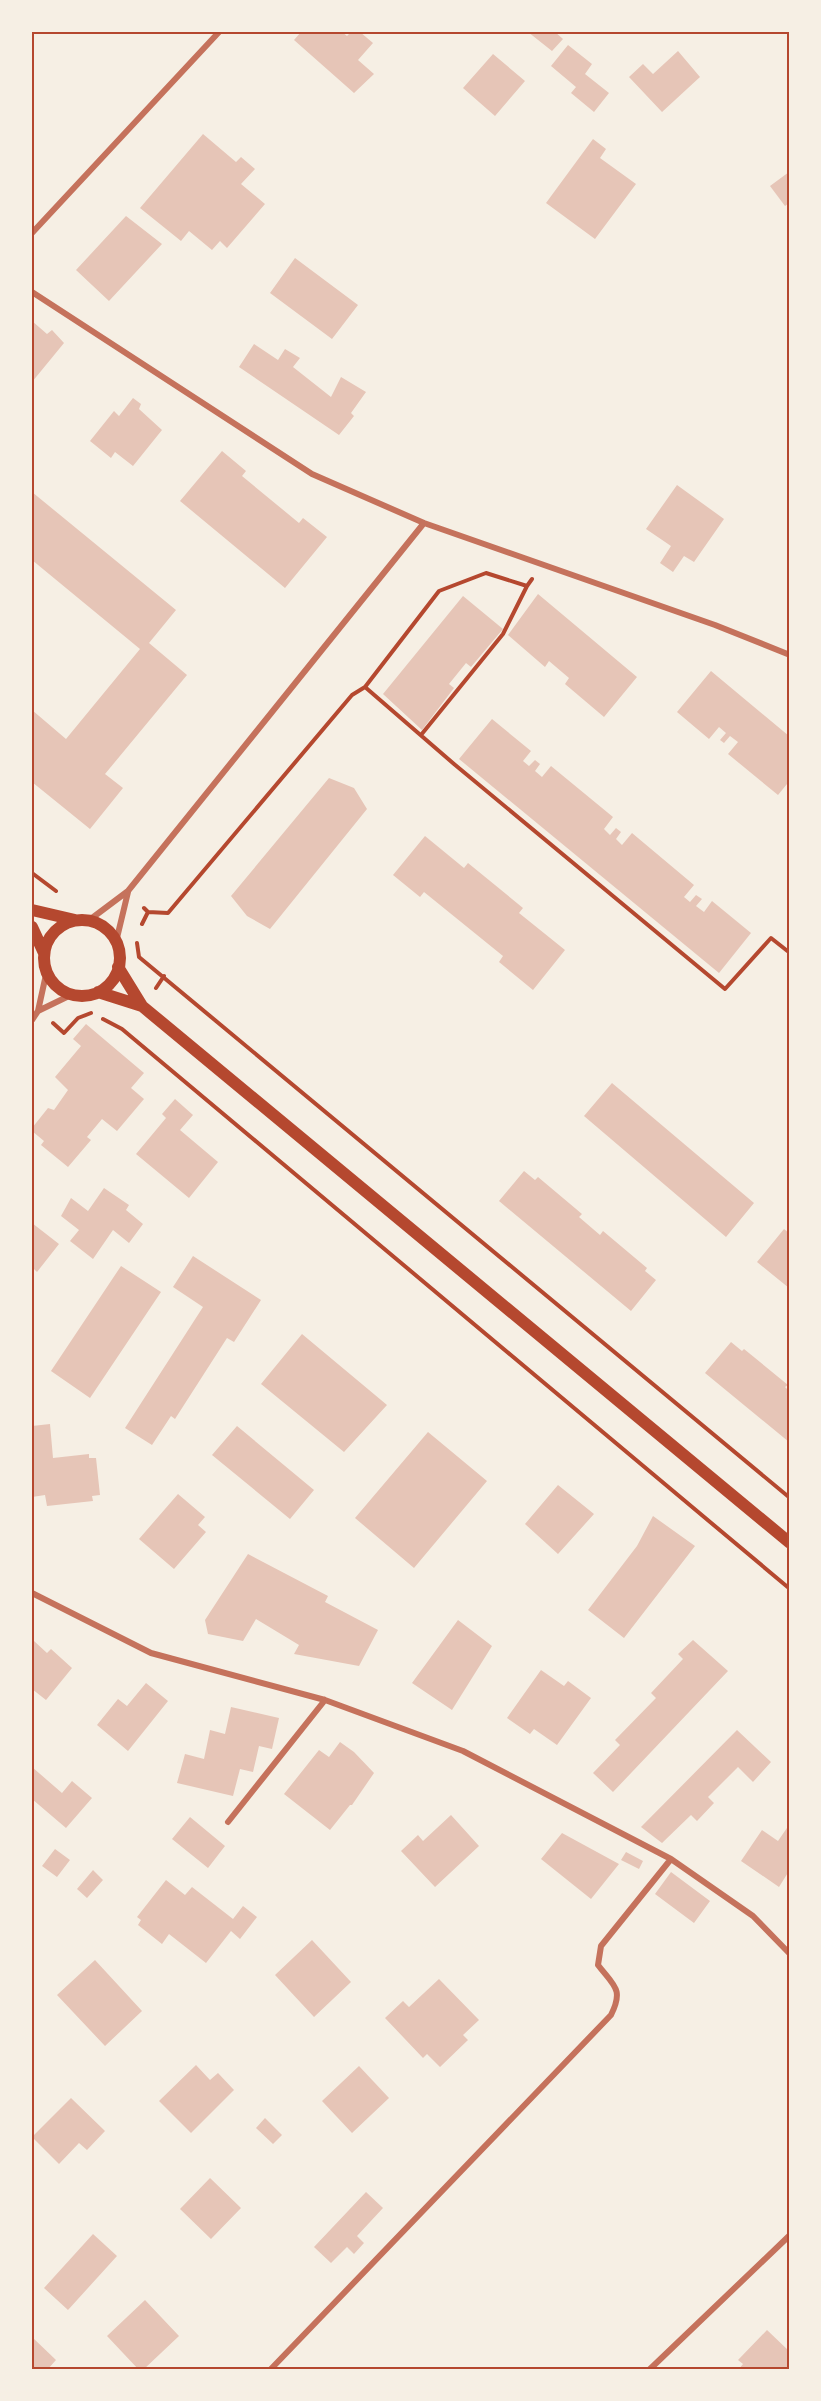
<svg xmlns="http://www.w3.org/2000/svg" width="821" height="2401" font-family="'Asap Condensed',sans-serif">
<rect width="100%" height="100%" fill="#f6efe4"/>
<path fill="#e6c5b7" d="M 301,32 L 342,32 L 347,36 L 351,32 L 360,32 L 373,43 L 358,60 L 374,74 L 354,93 L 294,40 Z
M 528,32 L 555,32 L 563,39 L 552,51 Z
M 568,45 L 592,64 L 585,74 L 609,93 L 594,112 L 571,93 L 576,87 L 551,66 Z
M 678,51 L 700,77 L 662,112 L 629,77 L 643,64 L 653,74 Z
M 493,54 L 525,81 L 495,116 L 463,88 Z
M 203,134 L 236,162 L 241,157 L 255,169 L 241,184 L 265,204 L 227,248 L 220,241 L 212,250 L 189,231 L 181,241 L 140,208 Z
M 593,139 L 606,149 L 600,158 L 636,184 L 595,239 L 546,203 Z
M 789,172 L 789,203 L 785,206 L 770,186 Z
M 126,216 L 162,244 L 109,301 L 76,270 Z
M 295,258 L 358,305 L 332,339 L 270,293 Z
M 32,321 L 47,334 L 52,330 L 64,343 L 32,382 Z
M 254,344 L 278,360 L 285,349 L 300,358 L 293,367 L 331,397 L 341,377 L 366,392 L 351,413 L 354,416 L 339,435 L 239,367 Z
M 133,398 L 141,404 L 139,409 L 162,430 L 133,466 L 115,452 L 111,458 L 90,441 L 114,411 L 119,416 Z
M 222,451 L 246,471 L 242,476 L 299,523 L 303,518 L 327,537 L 285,588 L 180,501 Z
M 677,485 L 724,519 L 694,562 L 684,556 L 673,572 L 660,563 L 671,546 L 646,529 Z
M 32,492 L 176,610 L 149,643 L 187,675 L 105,774 L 123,788 L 90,829 L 32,782 L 32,710 L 66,739 L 140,649 L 32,560 Z
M 538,594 L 637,677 L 604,717 L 565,684 L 569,678 L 549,661 L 545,667 L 508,635 Z
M 463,596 L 503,629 L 471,667 L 466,663 L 449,684 L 454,688 L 422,730 L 383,694 Z
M 711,671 L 789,736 L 789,787 L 787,784 L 778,795 L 728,754 L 738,742 L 730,736 L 724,743 L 720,740 L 726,733 L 719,727 L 709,739 L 677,712 Z
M 492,719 L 531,751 L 523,761 L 529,766 L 535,760 L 540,764 L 535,771 L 542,777 L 551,766 L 613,817 L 604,829 L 610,835 L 616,828 L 621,832 L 616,839 L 622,845 L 632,833 L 694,885 L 684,897 L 690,902 L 696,895 L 702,899 L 696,906 L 704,912 L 712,901 L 751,933 L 719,973 L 459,759 Z
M 329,778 L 354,788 L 367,809 L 270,929 L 247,916 L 231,896 Z
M 425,836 L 464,868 L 468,863 L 523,908 L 519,913 L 565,950 L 533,990 L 499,962 L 503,956 L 424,892 L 420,897 L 393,875 Z
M 86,1024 L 144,1073 L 131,1088 L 144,1099 L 117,1131 L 102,1119 L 87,1137 L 91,1140 L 68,1167 L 41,1145 L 44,1141 L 32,1131 L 32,1128 L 48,1108 L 54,1110 L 68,1090 L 55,1077 L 81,1046 L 73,1039 Z
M 612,1083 L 754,1203 L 726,1237 L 584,1116 Z
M 175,1099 L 193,1115 L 180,1130 L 218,1162 L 189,1198 L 136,1154 L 166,1118 L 162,1114 Z
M 524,1171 L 535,1180 L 538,1177 L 582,1214 L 579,1217 L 600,1235 L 603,1231 L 647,1268 L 645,1271 L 656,1280 L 631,1311 L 499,1201 Z
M 104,1188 L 129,1205 L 126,1210 L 143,1224 L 129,1243 L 113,1230 L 93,1259 L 70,1241 L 79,1230 L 61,1216 L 71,1198 L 88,1211 Z
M 32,1223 L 59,1244 L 37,1272 L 32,1267 Z
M 784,1229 L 789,1233 L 789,1288 L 757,1262 Z
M 193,1256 L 261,1300 L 234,1342 L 227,1338 L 175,1419 L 171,1416 L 152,1445 L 125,1428 L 203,1307 L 173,1287 Z
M 121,1266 L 161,1292 L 90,1398 L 51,1371 Z
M 302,1334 L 387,1405 L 344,1452 L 261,1384 Z
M 731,1342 L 742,1351 L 744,1349 L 788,1385 L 785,1387 L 789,1391 L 789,1442 L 705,1373 Z
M 50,1424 L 53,1458 L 89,1454 L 89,1458 L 96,1458 L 100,1495 L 92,1496 L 93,1501 L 47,1506 L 45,1495 L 32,1497 L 32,1426 Z
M 237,1426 L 314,1490 L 290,1519 L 212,1455 Z
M 428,1432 L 487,1481 L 414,1568 L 355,1518 Z
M 558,1485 L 594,1514 L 558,1554 L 525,1524 Z
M 178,1494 L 205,1517 L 198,1525 L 206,1532 L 174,1569 L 139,1539 Z
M 653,1516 L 695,1546 L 624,1638 L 588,1610 L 637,1546 Z
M 248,1554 L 328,1596 L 325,1602 L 378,1630 L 359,1666 L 294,1654 L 299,1645 L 256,1619 L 243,1641 L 208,1634 L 205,1620 Z
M 458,1620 L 492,1646 L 452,1710 L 412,1683 Z
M 693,1640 L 728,1671 L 613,1792 L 593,1773 L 620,1745 L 615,1740 L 656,1698 L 651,1693 L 683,1659 L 678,1654 Z
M 34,1641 L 47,1653 L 51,1649 L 72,1668 L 46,1700 L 32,1689 L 32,1644 Z
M 541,1670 L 564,1686 L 568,1681 L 591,1698 L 557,1745 L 534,1729 L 530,1734 L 507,1718 Z
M 146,1683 L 168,1701 L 128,1751 L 97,1725 L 118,1699 L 127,1706 Z
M 231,1707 L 279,1718 L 272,1749 L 259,1746 L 253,1772 L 240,1769 L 233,1796 L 177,1783 L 185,1754 L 204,1759 L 210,1730 L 225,1734 Z
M 737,1730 L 771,1762 L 753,1782 L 738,1767 L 708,1797 L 714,1803 L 697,1821 L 691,1815 L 662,1843 L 641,1827 Z
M 340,1742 L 354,1752 L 374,1773 L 352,1805 L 350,1805 L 330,1830 L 284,1794 L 319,1750 L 329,1757 Z
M 32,1767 L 62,1793 L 72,1781 L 92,1798 L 66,1828 L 32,1799 Z
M 451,1815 L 479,1846 L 435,1887 L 401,1851 L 418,1835 L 423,1841 Z
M 190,1817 L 225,1846 L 208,1868 L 172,1839 Z
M 789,1825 L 789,1871 L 779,1887 L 741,1861 L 762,1830 L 778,1841 Z
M 562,1833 L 619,1864 L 591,1899 L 541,1859 Z
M 55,1849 L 70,1860 L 57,1877 L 42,1866 Z
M 626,1852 L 643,1861 L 639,1869 L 621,1860 Z
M 93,1870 L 103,1880 L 87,1898 L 77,1889 Z
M 671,1872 L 710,1901 L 694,1923 L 655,1894 Z
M 166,1880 L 185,1895 L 192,1887 L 233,1919 L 243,1906 L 257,1917 L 240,1939 L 231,1931 L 206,1963 L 169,1934 L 162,1944 L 138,1925 L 141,1920 L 137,1917 Z
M 312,1940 L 351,1982 L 314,2017 L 275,1975 Z
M 95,1960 L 142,2011 L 105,2046 L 57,1995 Z
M 439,1979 L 479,2020 L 463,2035 L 468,2040 L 440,2067 L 427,2054 L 423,2058 L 385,2018 L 403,2001 L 409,2007 Z
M 196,2065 L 210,2080 L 218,2073 L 234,2090 L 191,2133 L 159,2101 Z
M 359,2066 L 389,2098 L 352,2133 L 322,2101 Z
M 71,2098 L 105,2131 L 87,2150 L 79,2143 L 59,2164 L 32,2137 Z
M 265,2118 L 282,2135 L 273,2144 L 256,2128 Z
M 210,2178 L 241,2208 L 211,2239 L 180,2209 Z
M 366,2192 L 383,2208 L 357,2236 L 364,2243 L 354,2254 L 347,2247 L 331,2263 L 314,2247 Z
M 93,2234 L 117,2256 L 68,2310 L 44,2288 Z
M 145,2300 L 179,2336 L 143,2370 L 139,2370 L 107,2336 Z
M 767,2330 L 789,2351 L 789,2370 L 738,2370 L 743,2364 L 738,2360 Z
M 32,2337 L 56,2360 L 47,2370 L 32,2370 Z"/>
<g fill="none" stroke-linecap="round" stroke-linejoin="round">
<path stroke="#b5482f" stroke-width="4" d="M 532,579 L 527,586 L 486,573 L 439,591 L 365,687 L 454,764 L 725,989 L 771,938 L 790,953
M 421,735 L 503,634 L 527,586
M 32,873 L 56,891
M 148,912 L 168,913 L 352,695 L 365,687
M 142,924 L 148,912 L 144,908
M 137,943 L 139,957 L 790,1498
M 156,988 L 164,976
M 103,1019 L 122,1029 L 790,1589
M 53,1023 L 64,1033 L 78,1018 L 91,1013"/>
<path stroke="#c5725c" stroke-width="6" d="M 32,233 L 219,32
M 32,292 L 312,474 L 424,523 L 715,625 L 790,655
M 88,921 L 128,891 L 424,523
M 116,942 L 128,892
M 38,1011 L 73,994
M 32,1020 L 38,1011 L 47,970
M 32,1593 L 151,1653 L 325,1700 L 463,1751 L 671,1859 L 753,1916 L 790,1954
M 228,1822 L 325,1700
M 270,2370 L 611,2015 C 624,1989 614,1986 598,1965 L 601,1946 L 671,1859
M 649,2370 L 790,2235"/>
<path stroke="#b5482f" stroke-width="12" d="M 32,910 L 75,920
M44 958a38 38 0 1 1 76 0a38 38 0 1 1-76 0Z
M 32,927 L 44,953
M 118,967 L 142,1006 L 790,1543
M 98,992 L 142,1006"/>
</g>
<rect width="821" height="2401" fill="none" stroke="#f6efe4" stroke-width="66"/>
<rect x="33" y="33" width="755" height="2335" fill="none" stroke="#b5482f" stroke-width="2"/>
</svg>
